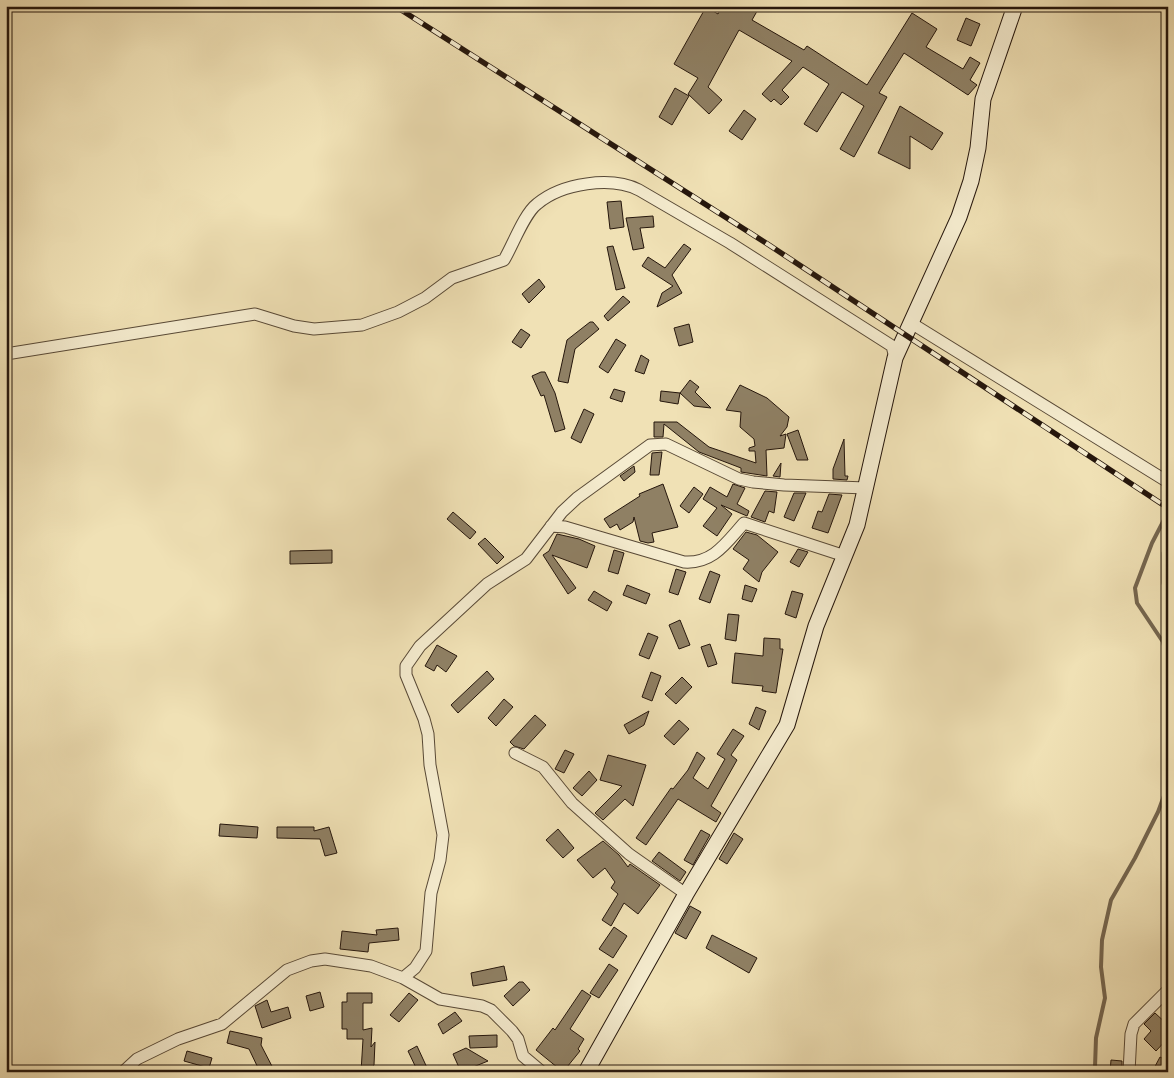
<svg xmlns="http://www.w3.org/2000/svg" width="1174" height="1078" font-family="'IM FELL English',serif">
<rect width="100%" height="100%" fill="#f0e1b5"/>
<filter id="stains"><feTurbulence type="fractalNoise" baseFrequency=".004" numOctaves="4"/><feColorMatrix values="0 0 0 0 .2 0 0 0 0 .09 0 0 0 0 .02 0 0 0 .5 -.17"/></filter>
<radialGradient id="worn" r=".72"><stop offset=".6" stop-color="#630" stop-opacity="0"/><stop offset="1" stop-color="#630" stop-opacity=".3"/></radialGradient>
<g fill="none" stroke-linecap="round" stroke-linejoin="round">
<path stroke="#75664f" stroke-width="4" d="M 1168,512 L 1152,543 L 1135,588 L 1137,603 L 1163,642 L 1168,661
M 1093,1072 L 1095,1067 L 1096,1038 L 1105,998 L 1101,967 L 1102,940 L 1111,900 L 1135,858 L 1158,812 L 1168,785"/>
</g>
<path fill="#8f8064" stroke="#25160c" d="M 722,6 L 760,6 L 752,20 L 804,50 L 807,46 L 867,85 L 912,13 L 937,29 L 926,47 L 963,69 L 970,57 L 980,63 L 970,80 L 977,85 L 968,95 L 904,53 L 879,93 L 887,97 L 854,157 L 840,149 L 864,106 L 842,92 L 817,132 L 804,124 L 829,84 L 803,67 L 782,90 L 789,97 L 781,105 L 774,99 L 771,102 L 762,94 L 792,61 L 739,30 L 708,87 L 722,100 L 709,114 L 688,94 L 698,78 L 674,64 L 706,7 L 718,14 Z
M 966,18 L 980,24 L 971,46 L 957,40 Z
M 675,88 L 689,96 L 672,125 L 659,117 Z
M 900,106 L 943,133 L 932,150 L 910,136 L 910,169 L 878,153 Z
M 744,110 L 756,119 L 742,140 L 729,131 Z
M 621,201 L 624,227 L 610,229 L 607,202 Z
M 653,216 L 654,227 L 640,228 L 644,248 L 633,250 L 626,218 Z
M 684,244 L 691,249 L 672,275 L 682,293 L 657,307 L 662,293 L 673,286 L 642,266 L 648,257 L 665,268 Z
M 613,246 L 625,288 L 616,290 L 607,247 Z
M 539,279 L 545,287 L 529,303 L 522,294 Z
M 623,296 L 630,302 L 608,321 L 604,316 Z
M 590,322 L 593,322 L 599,329 L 575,349 L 568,383 L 558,381 L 567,340 Z
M 689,324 L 693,342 L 679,346 L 674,328 Z
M 521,329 L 530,335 L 521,348 L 512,342 Z
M 616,339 L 626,345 L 608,373 L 599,367 Z
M 641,355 L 649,360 L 644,374 L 635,371 Z
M 541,372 L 545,372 L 555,393 L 565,429 L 555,432 L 544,395 L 541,396 L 532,376 Z
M 690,380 L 699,387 L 695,392 L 711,408 L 694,406 L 680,393 Z
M 740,385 L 767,398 L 789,417 L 787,427 L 780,436 L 786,434 L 784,448 L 766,450 L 767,476 L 741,472 L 741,468 L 699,452 L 664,424 L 663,437 L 654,437 L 654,422 L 677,422 L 709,447 L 756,463 L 755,451 L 749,451 L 749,448 L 755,446 L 754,439 L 740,427 L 741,412 L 726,410 Z
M 614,389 L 625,392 L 622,402 L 610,398 Z
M 661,391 L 680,393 L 678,404 L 660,401 Z
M 584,409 L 594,414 L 581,443 L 571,438 Z
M 798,430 L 808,460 L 797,460 L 787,434 Z
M 844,439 L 845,476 L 848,476 L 847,480 L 833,479 L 833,469 Z
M 662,452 L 659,475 L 650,475 L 652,453 Z
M 781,463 L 780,477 L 773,476 Z
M 634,466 L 635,472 L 624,481 L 620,476 Z
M 663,484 L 678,527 L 652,533 L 654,542 L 648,543 L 640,541 L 634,517 L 633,522 L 620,530 L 617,524 L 610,528 L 604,519 L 640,496 L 639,494 Z
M 733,484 L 745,488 L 737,504 L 749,511 L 747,516 L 721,505 L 732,514 L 717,536 L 703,526 L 717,508 L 703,499 L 710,487 L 727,497 Z
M 694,487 L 703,494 L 689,513 L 680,506 Z
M 765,491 L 777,492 L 774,513 L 769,511 L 765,522 L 751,517 Z
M 794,493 L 806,493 L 794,521 L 784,517 Z
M 829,494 L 842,495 L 828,533 L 812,528 L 818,511 L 822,512 Z
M 453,512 L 476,532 L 470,539 L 447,519 Z
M 746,532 L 757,535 L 778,552 L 762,572 L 759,582 L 743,569 L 749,560 L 733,549 Z
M 557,534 L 579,539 L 595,546 L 587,568 L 552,555 L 576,588 L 568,594 L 543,555 L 549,551 Z
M 485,538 L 504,557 L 497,564 L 478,544 Z
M 798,549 L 808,552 L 799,567 L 790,562 Z
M 332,550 L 332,563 L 290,564 L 290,551 Z
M 614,550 L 624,553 L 618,574 L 608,571 Z
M 676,569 L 686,572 L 678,595 L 669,592 Z
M 710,571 L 720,575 L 710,603 L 699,599 Z
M 627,585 L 650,594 L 646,604 L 623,595 Z
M 745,585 L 757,589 L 752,602 L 742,599 Z
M 594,591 L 612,602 L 607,611 L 588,600 Z
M 792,591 L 803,594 L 796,618 L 785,614 Z
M 728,614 L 739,615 L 736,641 L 725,639 Z
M 680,620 L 690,645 L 679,649 L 669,625 Z
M 648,633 L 658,637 L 649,659 L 639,655 Z
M 764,638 L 780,639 L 780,649 L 783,649 L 776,693 L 762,691 L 763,686 L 732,683 L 735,653 L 763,656 Z
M 710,644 L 717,664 L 708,667 L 701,647 Z
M 437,645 L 457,656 L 446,672 L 437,665 L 434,671 L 425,666 Z
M 487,671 L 494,679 L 458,713 L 451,705 Z
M 651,672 L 661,676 L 652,701 L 642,697 Z
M 682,677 L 692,687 L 676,704 L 665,694 Z
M 504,699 L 513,707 L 496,726 L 488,718 Z
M 756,707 L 766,711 L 759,730 L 749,724 Z
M 649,711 L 644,725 L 629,734 L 624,725 Z
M 535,715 L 546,725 L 524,749 L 514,746 L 510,742 Z
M 679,720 L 689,729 L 674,745 L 664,736 Z
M 733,729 L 744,736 L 731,755 L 737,760 L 711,806 L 721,813 L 716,822 L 678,799 L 646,845 L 636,838 L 671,788 L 673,789 L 688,770 L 697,752 L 705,758 L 693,778 L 708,789 L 725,759 L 717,754 Z
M 565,750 L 574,754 L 564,773 L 555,769 Z
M 608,755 L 646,765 L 633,806 L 625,799 L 603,820 L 595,813 L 622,786 L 600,780 Z
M 589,771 L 597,780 L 582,796 L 573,788 Z
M 220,824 L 258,827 L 257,838 L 219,836 Z
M 277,827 L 314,827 L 314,831 L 329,827 L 337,853 L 325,856 L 320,839 L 277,838 Z
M 558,829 L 574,848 L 563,858 L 546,840 Z
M 701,830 L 710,835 L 693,865 L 684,860 Z
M 734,833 L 743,839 L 727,864 L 719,859 Z
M 603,841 L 619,855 L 628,867 L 630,864 L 660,885 L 638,914 L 624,903 L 611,926 L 602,920 L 618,894 L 611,888 L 615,882 L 605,868 L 593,878 L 577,860 Z
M 659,852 L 686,872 L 680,881 L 652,861 Z
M 690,906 L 701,912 L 686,939 L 675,933 Z
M 614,927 L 627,936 L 613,958 L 599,949 Z
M 398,928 L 399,940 L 369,943 L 368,952 L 340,949 L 342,931 L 377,935 L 376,930 Z
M 712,935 L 757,958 L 749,973 L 706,948 Z
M 609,964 L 618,970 L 599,998 L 590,993 Z
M 504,966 L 507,980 L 473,986 L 471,973 Z
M 519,982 L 523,982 L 530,990 L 513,1006 L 504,996 Z
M 582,990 L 591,996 L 570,1029 L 584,1039 L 578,1049 L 580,1051 L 563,1072 L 536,1050 L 553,1028 L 555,1030 Z
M 320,992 L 324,1007 L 310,1011 L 306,996 Z
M 347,993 L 372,993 L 372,1003 L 363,1003 L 363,1030 L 372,1028 L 371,1047 L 375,1042 L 374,1065 L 368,1072 L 361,1072 L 363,1039 L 347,1039 L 347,1029 L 342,1029 L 342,1002 L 347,1002 Z
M 409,993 L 418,1000 L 399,1022 L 390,1015 Z
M 267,1000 L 271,1012 L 288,1007 L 291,1018 L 262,1028 L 255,1006 Z
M 455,1012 L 462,1021 L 443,1034 L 438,1024 Z
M 1155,1013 L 1168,1025 L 1168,1038 L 1156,1051 L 1144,1039 L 1151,1031 L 1144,1024 Z
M 230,1031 L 262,1038 L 261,1045 L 275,1072 L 260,1072 L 249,1049 L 227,1043 Z
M 497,1035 L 497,1047 L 470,1048 L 469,1036 Z
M 417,1046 L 429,1072 L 418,1072 L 408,1051 Z
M 466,1048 L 488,1061 L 461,1072 L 453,1054 Z
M 187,1051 L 212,1058 L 209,1068 L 184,1061 Z
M 1160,1057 L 1168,1061 L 1168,1065 L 1164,1072 L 1152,1072 Z
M 1111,1060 L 1122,1061 L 1122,1072 L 1110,1072 Z"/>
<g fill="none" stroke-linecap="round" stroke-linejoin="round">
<defs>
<path id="street" d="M 911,323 L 1168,482
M 6,354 L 255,314 L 294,326 L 314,329 L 362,325 L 398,312 L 425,298 L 452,278 L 504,260 C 513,245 524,214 537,204 C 562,183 611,176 639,190 L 730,243 L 892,346 L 895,358
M 551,526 L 565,527 L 684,562 C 713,564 726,543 744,523 L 845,556
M 1168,554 L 1168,583
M 515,753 L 543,767 L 572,803 L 629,854 L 686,894
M 403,978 L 415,968 L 426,951 L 431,893 L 440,860 L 443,835 L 430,765 L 428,734 L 424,719 L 406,675 L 406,666 L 420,646 L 487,584 L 526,559 L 562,512 L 577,498 L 650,445 L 666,444 L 739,479 L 753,482 L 784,485 L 866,488
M 123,1072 L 137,1059 L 178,1039 L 222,1024 L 287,970 L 311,961 L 325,959 L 371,966 L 403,978 L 440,999 L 482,1006 L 491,1010 L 512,1031 L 518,1039 L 523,1056 L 542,1072
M 1129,1072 L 1131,1034 L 1134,1024 L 1168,990"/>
<path id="secondary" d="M 586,1072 L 686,894 L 787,725 L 816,626 L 857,525 L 895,358 L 959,217 L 971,181 L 978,148 L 983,99 L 1015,6"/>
</defs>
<use href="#street" stroke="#584936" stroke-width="13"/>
<use href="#secondary" stroke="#25160c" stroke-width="17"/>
<use href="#street" stroke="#f5eccf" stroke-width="11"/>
<use href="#secondary" stroke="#f5eccf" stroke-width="15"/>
<defs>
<path id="rail" d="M 395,6 L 766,243 L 1168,508"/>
</defs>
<use href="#rail" stroke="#25160c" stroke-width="5.5"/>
<use href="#rail" stroke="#f5eccf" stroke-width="4" stroke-dasharray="11" stroke-linecap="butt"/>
</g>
<rect width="1174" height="1078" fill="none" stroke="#f0e1b5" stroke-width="25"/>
<rect x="8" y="8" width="1159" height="1063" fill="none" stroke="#25160c" stroke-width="2.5"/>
<rect x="12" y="12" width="1149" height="1053" fill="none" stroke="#25160c"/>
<rect width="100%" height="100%" filter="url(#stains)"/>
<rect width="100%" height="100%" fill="url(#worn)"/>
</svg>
